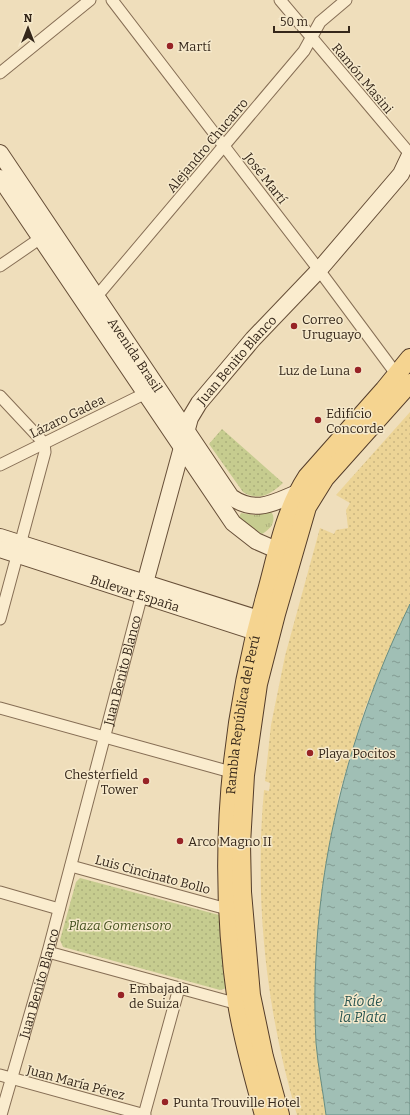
<svg xmlns="http://www.w3.org/2000/svg" width="410" height="1115" font-family="Bitter,serif">
<defs>
<pattern id="grass-tufts" width="24" height="20" patternUnits="userSpaceOnUse"><rect width="24" height="20" fill="#c6cc8f"/><path d="M3 7l-1-3M5 7V3M7 7l1-3M15 17l-1-3M17 17v-4M19 17l1-3" fill="none" stroke="#abaf7b"/></pattern>
<pattern id="sand-dots" width="8" height="8" patternUnits="userSpaceOnUse"><rect width="8" height="8" fill="#ecd496"/><path d="M2 2h.1M6 6h.1" fill="none" stroke="#cbb681" stroke-width="1.8" stroke-linecap="round"/></pattern>
<pattern id="park-dots" width="8" height="8" patternUnits="userSpaceOnUse"><rect width="8" height="8" fill="#c6cc8f"/><path d="M2 2h.1M6 6h.1" fill="none" stroke="#abaf7b" stroke-width="1.8" stroke-linecap="round"/></pattern>
<pattern id="water-ripples" width="26" height="14" patternUnits="userSpaceOnUse"><rect width="26" height="14" fill="#a0bfb5"/><path d="M2 4q2-2 4 0t4 0M15 11q2-2 4 0t4 0" fill="none" stroke="#839b92"/></pattern>
</defs>
<rect width="100%" height="100%" fill="#efdebb"/>
<path fill="url(#grass-tufts)" d="M 271,512 L 273,515 C 275,524 270,529 262,534 L 250,527 L 239,517 L 241,513 L 254,515 Z"/>
<path fill="url(#sand-dots)" d="M 410,412 L 410,604 L 365,708 L 338,797 L 315,970 L 316,1044 L 326,1115 L 297,1115 C 266,1011 254,899 264,790 L 269,791 L 270,783 L 265,781 L 271,725 L 285,656 L 320,528 L 334,534 L 336,530 L 348,528 L 346,510 L 350,503 L 336,495 Z"/>
<path fill="url(#park-dots)" d="M 222,429 L 283,483 C 271,494 259,502 243,492 L 209,444 Z
M 80,878 L 219,915 L 221,917 L 227,988 L 220,990 L 63,947 L 60,940 L 76,882 Z"/>
<path fill="url(#water-ripples)" stroke="#678d83" d="M 410,604 L 410,1115 L 326,1115 C 323,1091 318,1067 316,1043 C 308,889 343,742 410,604 Z"/>
<g fill="none" stroke-linecap="round" stroke-linejoin="round">
<defs>
<g id="street">
<path d="M 112,0 L 319,270 L 397,375"/>
<path d="M 280,0 L 410,154"/>
<path d="M 0,73 L 90,0"/>
<path d="M 0,266 L 45,235"/>
<path d="M 92,302 L 304,51 L 320,22 L 346,0"/>
<path d="M 0,396 L 44,443 L 45,452 L 0,619"/>
<path d="M 0,465 L 146,393"/>
<path d="M 0,708 L 231,772"/>
<path d="M 71,866 L 227,909"/>
<path d="M 0,892 L 59,909"/>
<path d="M 48,952 L 238,1004"/>
<path d="M 0,1075 L 145,1115"/>
<path id="s1" d="M 1,1115 L 48,952 L 142,594"/>
<path d="M 144,1115 L 179,988"/>
</g>
<g id="secondary">
<path id="s2" d="M 0,153 L 231,497 C 256,514 273,503 297,493"/>
<path d="M 0,178 L 233,523 L 256,541 L 288,555"/>
<path d="M 0,537 L 259,619"/>
<path id="s3" d="M 0,549 L 268,636"/>
<path id="s4" d="M 142,594 L 190,418 L 199,403 L 253,339 L 319,270 L 401,174 L 410,155"/>
</g>
<g id="primary">
<path id="s5" d="M 264,1115 C 254,1078 243,1041 237,1003 C 217,865 228,728 266,594 C 277,555 284,512 307,477 L 384,390 L 410,358"/>
<path d="M 280,1115 L 264,1057 L 251,995 L 242,892 L 241,844 L 245,775 L 258,684 L 276,614 L 307,507 L 325,478 L 410,383"/>
</g>
</defs>
<use href="#street" stroke="#866e55" stroke-width="13"/>
<use href="#secondary" stroke="#674f38" stroke-width="18"/>
<use href="#primary" stroke="#533c2a" stroke-width="20"/>
<use href="#street" stroke="#faecce" stroke-width="11"/>
<use href="#secondary" stroke="#faecce" stroke-width="16"/>
<use href="#primary" stroke="#f5d490" stroke-width="18"/>
</g>
<g fill="#972326" stroke="#f6e9cb" stroke-width="1.5">
<circle cx="170" cy="46" r="4"/>
<circle cx="294" cy="326" r="4"/>
<circle cx="358" cy="370" r="4"/>
<circle cx="318" cy="420" r="4"/>
<circle cx="310" cy="753" r="4"/>
<circle cx="146" cy="781" r="4"/>
<circle cx="180" cy="841" r="4"/>
<circle cx="121" cy="995" r="4"/>
<circle cx="165" cy="1102" r="4"/>
</g>
<g text-anchor="middle" stroke-width="3" stroke-linejoin="round" paint-order="stroke">
<g font-size="13" fill="#35271a" stroke="#f6e9cb" text-anchor="start">
<text x="178" y="51">Martí</text>
<text x="302" y="324">Correo<tspan x="302" dy="15">Uruguayo</tspan></text>
<text x="350" y="375" text-anchor="end">Luz de Luna</text>
<text x="326" y="418">Edificio<tspan x="326" dy="15">Concorde</tspan></text>
<text x="318" y="758">Playa Pocitos</text>
<text x="138" y="779" text-anchor="end">Chesterfield<tspan x="138" dy="15">Tower</tspan></text>
<text x="188" y="846">Arco Magno II</text>
<text x="129" y="993">Embajada<tspan x="129" dy="15">de Suiza</tspan></text>
<text x="173" y="1107">Punta Trouville Hotel</text>
</g>
<g font-size="13" fill="#35271a" stroke="#f6e9cb">
<text transform="translate(363 78) rotate(50)" y="5">Ramón Masini</text>
<text transform="translate(207 145) rotate(-50)" y="5">Alejandro Chucarro</text>
<text transform="translate(266 178) rotate(52)" y="5">José Martí</text>
<text dy="5" stroke="none"><textPath href="#s2" startOffset="243">Avenida Brasil</textPath></text>
<text dy="5" stroke="none"><textPath href="#s4" startOffset="257">Juan Benito Blanco</textPath></text>
<text transform="translate(67 416) rotate(-26)" y="5">Lázaro Gadea</text>
<text dy="5" stroke="none"><textPath href="#s3" startOffset="142">Bulevar España</textPath></text>
<text dy="5" stroke="none"><textPath href="#s1" startOffset="461">Juan Benito Blanco</textPath></text>
<text dy="5" stroke="none"><textPath href="#s5" startOffset="405">Rambla República del Perú</textPath></text>
<text transform="translate(153 874) rotate(15)" y="5">Luis Cincinato Bollo</text>
<text dy="5" stroke="none"><textPath href="#s1" startOffset="137">Juan Benito Blanco</textPath></text>
<text transform="translate(76 1082) rotate(15)" y="5">Juan María Pérez</text>
</g>
<g font-size="13" font-style="italic" fill="#465220" stroke="#f6e9cb">
<text x="120" y="930">Plaza Gomensoro</text>
</g>
<g font-size="14" font-style="italic" fill="#295551" stroke="#f6e9cb">
<text x="363" y="1006">Río de<tspan x="363" dy="16">la Plata</tspan></text>
</g>
</g>
<g transform="translate(28 28)" stroke="#f6e9cb" stroke-width="3" paint-order="stroke">
<path d="M0-3L7 15L0 10L-7 15Z" fill="#35271a"/>
<text y="-6" font-size="11" font-weight="bold" text-anchor="middle" fill="#35271a">N</text>
</g>
<path d="M274 26v6h75v-6" fill="none" stroke="#35271a" stroke-width="2"/>
<text x="280" y="26" font-size="12" fill="#35271a" stroke="#f6e9cb" stroke-width="3" paint-order="stroke">50 m</text>
</svg>
